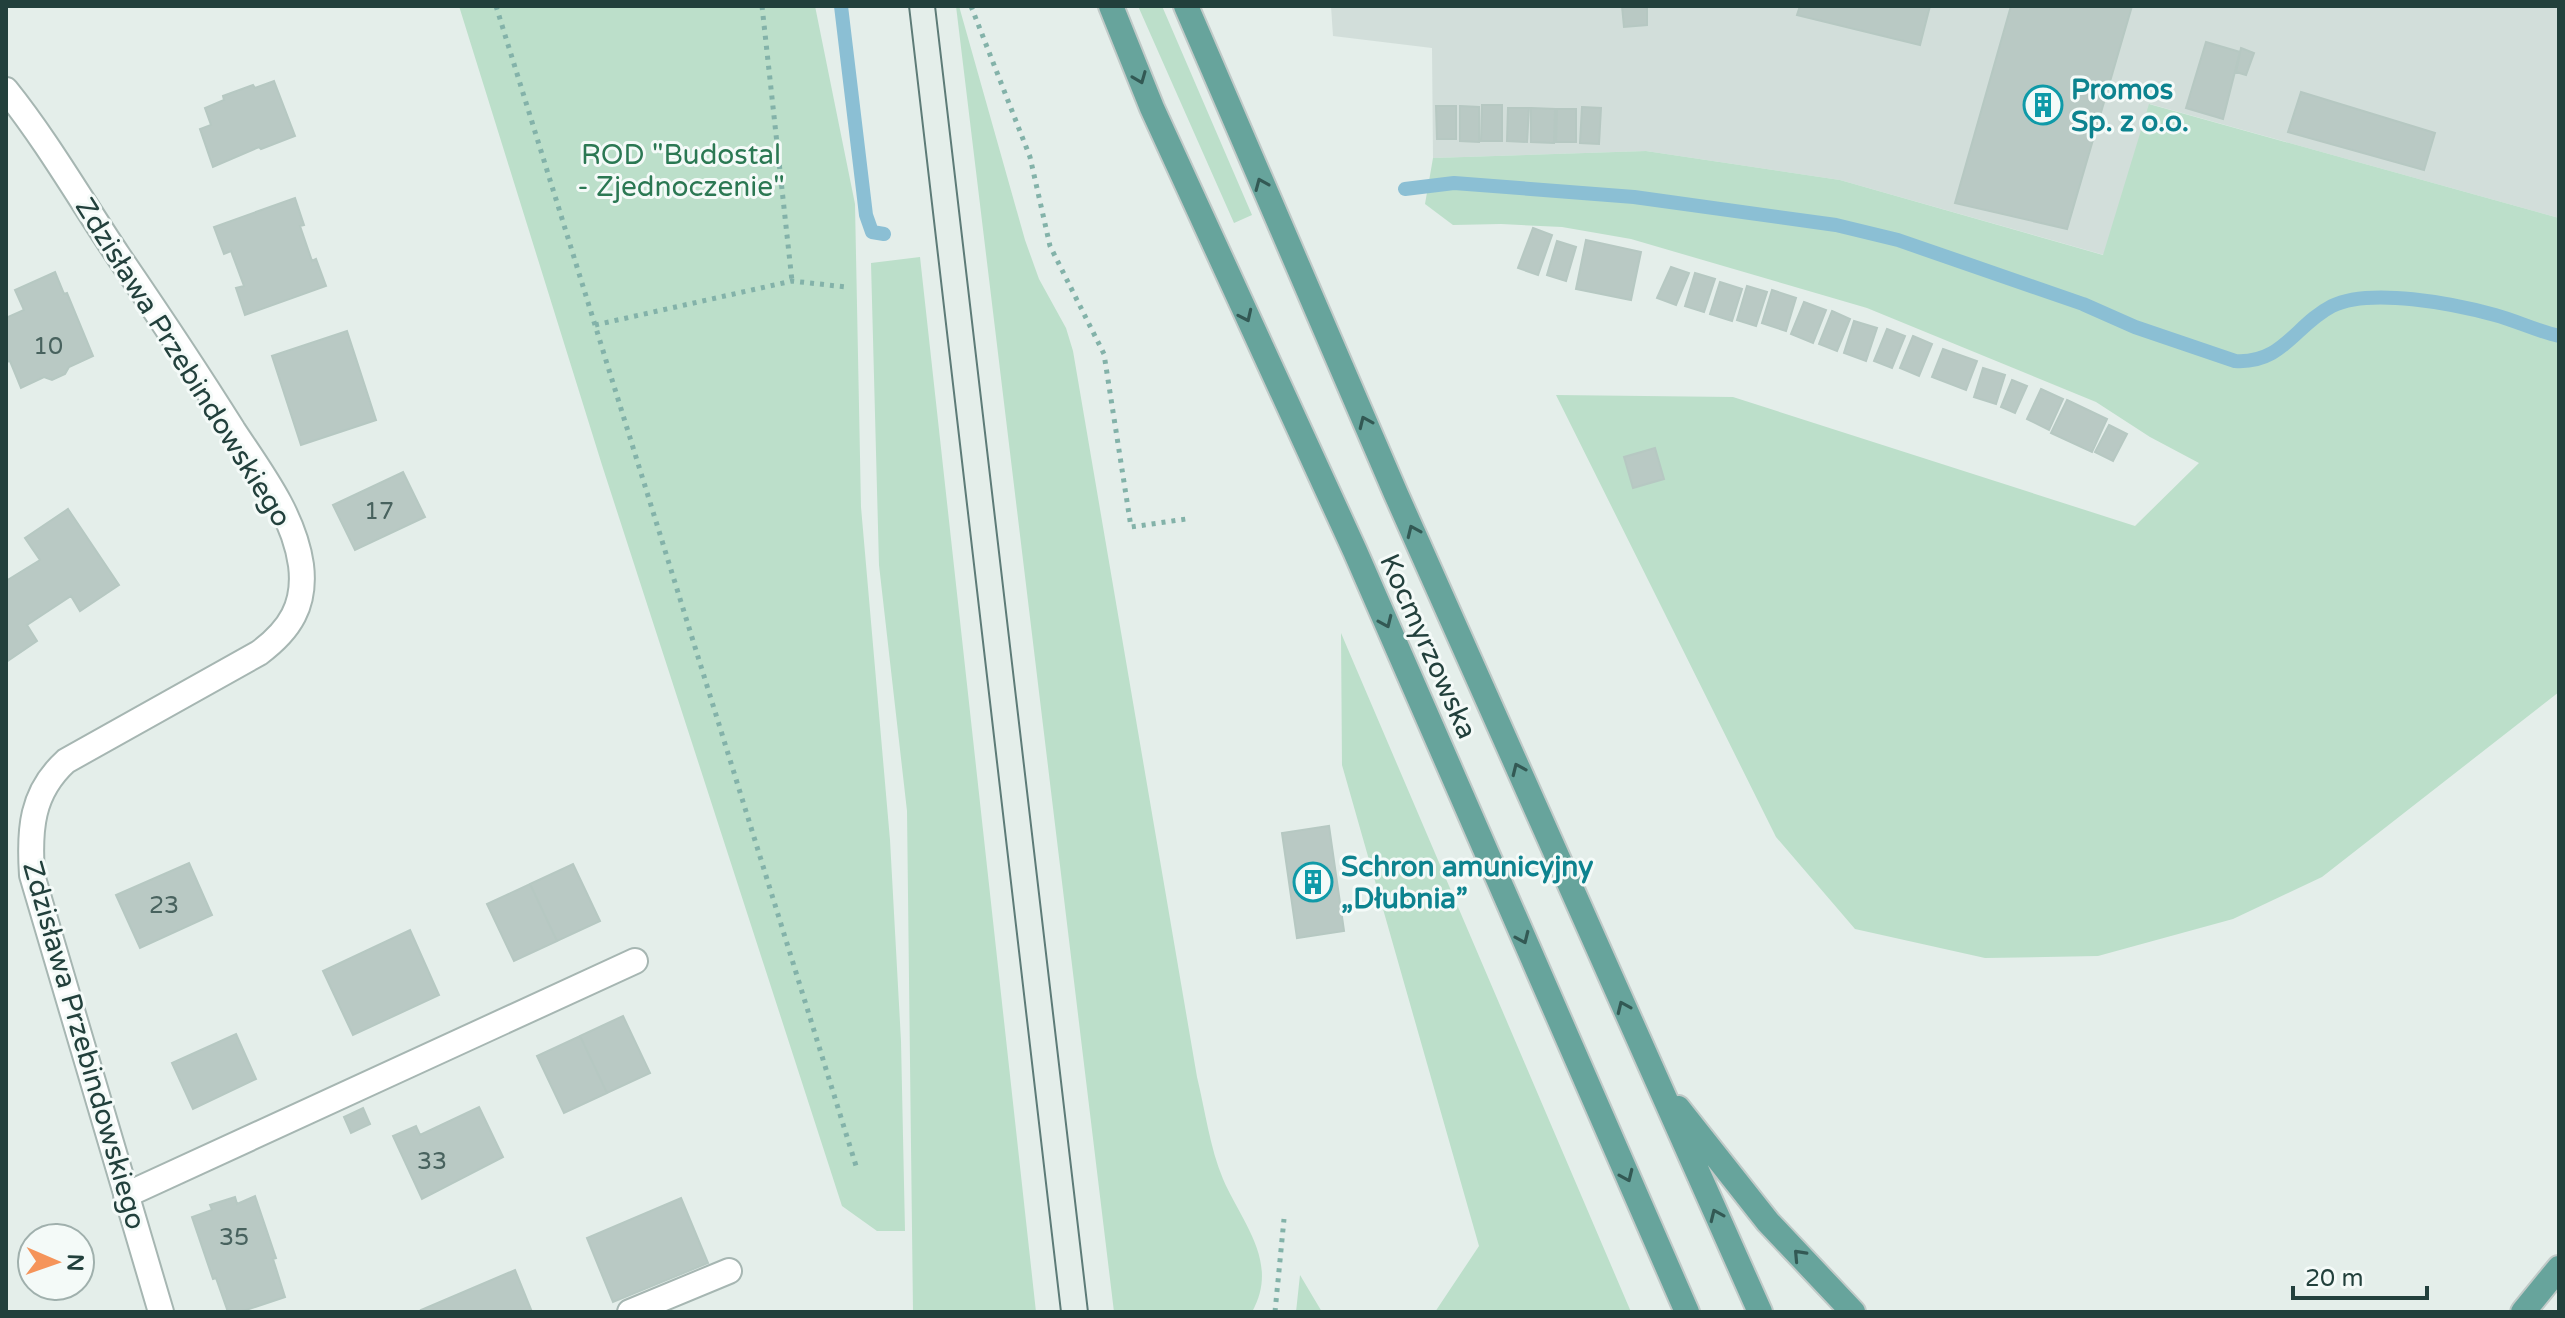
<svg xmlns="http://www.w3.org/2000/svg" width="2565" height="1318" font-family="'Varela Round',sans-serif">
<rect width="100%" height="100%" fill="#e4eeea"/>
<path fill="#d2deda" d="M 1331,6 L 2559,6 L 2559,218 L 2150,104 L 2104,255 L 1840,180 L 1646,151 L 1433,158 L 1432,48 L 1333,36 Z"/>
<path fill="#bcdfca" d="M 459,6 L 815,6 L 855,204 L 861,507 L 890,840 L 901,1041 L 905,1231 L 877,1231 L 842,1206 L 602,465 Z
M 956,6 L 959,6 L 1025,240 L 1039,279 L 1066,328 L 1073,351 L 1197,1077 C 1205,1110 1210,1148 1223,1179 C 1242,1223 1280,1262 1252,1312 L 1114,1312 Z
M 1138,6 L 1162,6 L 1252,215 L 1234,223 Z
M 2149,104 L 2559,218 L 2559,692 L 2322,877 L 2233,919 L 2098,956 L 1985,958 L 1855,929 L 1776,837 L 1556,395 L 1733,397 L 2135,526 L 2199,463 L 2150,437 L 2096,402 L 1867,308 L 1631,239 L 1562,227 L 1501,224 L 1453,225 L 1425,204 L 1433,158 L 1646,151 L 1840,180 L 2103,255 Z
M 920,257 L 1036,1312 L 913,1312 L 907,811 L 879,565 L 871,263 Z
M 1341,633 L 1631,1312 L 1435,1312 L 1479,1246 L 1342,765 Z
M 1300,1275 L 1322,1312 L 1296,1312 Z"/>
<g fill="none" stroke-linecap="round" stroke-linejoin="round">
<path stroke="#8bbfd4" stroke-width="14" d="M 841,6 L 866,215 L 872,232 L 884,234
M 1405,189 L 1454,183 L 1634,197 L 1836,225 L 1898,240 L 2083,304 L 2135,327 L 2235,361 C 2283,364 2295,325 2332,306 C 2370,287 2455,304 2495,315 C 2517,321 2537,331 2559,336"/>
</g>
<path fill="#b9c9c4" stroke="#b6c8c2" stroke-width="2" d="M 1622,6 L 1647,6 L 1647,25 L 1624,27 Z
M 1800,6 L 1930,6 L 1920,45 L 1797,15 Z
M 2011,6 L 2132,6 L 2067,229 L 1955,203 Z
M 2206,42 L 2240,52 L 2223,119 L 2186,108 Z
M 2241,48 L 2254,53 L 2246,75 L 2236,72 Z
M 274,81 L 295,136 L 261,149 L 259,147 L 213,167 L 200,129 L 211,125 L 205,108 L 224,100 L 223,96 L 253,85 L 255,88 Z
M 2301,92 L 2435,133 L 2424,170 L 2288,132 Z
M 1482,105 L 1502,105 L 1502,141 L 1481,141 Z
M 1436,106 L 1456,106 L 1456,139 L 1437,139 Z
M 1460,106 L 1479,107 L 1479,142 L 1460,141 Z
M 1582,107 L 1601,108 L 1599,144 L 1580,143 Z
M 1508,108 L 1529,108 L 1527,142 L 1507,141 Z
M 1531,108 L 1555,109 L 1554,143 L 1531,142 Z
M 1557,109 L 1576,109 L 1576,142 L 1556,142 Z
M 295,198 L 304,225 L 300,226 L 312,261 L 316,259 L 326,286 L 245,315 L 236,288 L 244,286 L 231,251 L 224,254 L 214,227 Z
M 1533,228 L 1552,235 L 1538,275 L 1518,268 Z
M 1586,240 L 1641,252 L 1631,300 L 1576,289 Z
M 1557,241 L 1576,247 L 1566,281 L 1547,275 Z
M 1671,267 L 1689,273 L 1676,305 L 1657,298 Z
M 55,272 L 64,294 L 67,293 L 93,356 L 69,367 L 65,374 L 52,380 L 44,377 L 21,388 L 10,361 L 6,362 L 6,318 L 24,310 L 15,290 Z
M 1695,273 L 1715,279 L 1704,312 L 1685,306 Z
M 1720,282 L 1742,289 L 1732,321 L 1710,314 Z
M 1747,286 L 1767,292 L 1756,326 L 1737,320 Z
M 1772,290 L 1796,298 L 1786,331 L 1762,323 Z
M 1804,302 L 1826,310 L 1813,343 L 1791,334 Z
M 1832,311 L 1850,319 L 1837,351 L 1819,344 Z
M 1854,321 L 1877,328 L 1866,361 L 1844,353 Z
M 1887,329 L 1905,336 L 1892,368 L 1874,361 Z
M 347,331 L 376,420 L 301,445 L 272,356 Z
M 1913,336 L 1932,344 L 1919,376 L 1900,368 Z
M 1943,349 L 1977,361 L 1966,390 L 1932,377 Z
M 1983,368 L 2005,375 L 1996,404 L 1974,397 Z
M 2012,380 L 2027,386 L 2015,413 L 2001,407 Z
M 2041,389 L 2063,399 L 2049,430 L 2027,419 Z
M 2067,400 L 2107,419 L 2092,452 L 2051,433 Z
M 2109,425 L 2127,434 L 2113,461 L 2095,452 Z
M 1655,448 L 1664,479 L 1633,488 L 1624,457 Z
M 403,472 L 425,517 L 355,550 L 333,505 Z
M 68,509 L 119,585 L 80,611 L 71,596 L 27,625 L 37,641 L 6,662 L 6,581 L 40,560 L 25,538 Z
M 1329,826 L 1344,931 L 1297,938 L 1282,833 Z
M 189,863 L 212,915 L 140,948 L 116,895 Z
M 573,864 L 600,921 L 557,941 L 530,884 Z
M 530,884 L 557,941 L 514,961 L 487,904 Z
M 410,930 L 439,995 L 353,1035 L 323,971 Z
M 623,1016 L 650,1073 L 607,1093 L 580,1036 Z
M 236,1034 L 256,1079 L 193,1109 L 172,1063 Z
M 580,1036 L 607,1093 L 564,1113 L 537,1056 Z
M 479,1107 L 503,1157 L 422,1199 L 393,1136 L 416,1126 L 420,1135 Z
M 363,1108 L 370,1124 L 351,1133 L 344,1117 Z
M 255,1196 L 276,1258 L 273,1259 L 285,1297 L 240,1312 L 228,1312 L 216,1278 L 213,1279 L 192,1217 L 212,1210 L 210,1205 L 235,1197 L 237,1204 Z
M 681,1198 L 708,1263 L 613,1302 L 587,1238 Z
M 515,1270 L 532,1312 L 422,1312 L 421,1310 Z"/>
<g fill="none" stroke-linecap="round" stroke-linejoin="round">
<defs>
<path id="minor" d="M 6,90 C 47,141 82,202 119,257 C 158,314 196,371 233,430 C 260,471 294,515 301,565 C 306,605 290,630 259,653 L 66,761 C 31,793 29,830 32,875 L 161,1312
M 126,1195 L 635,961
M 630,1312 L 729,1271"/>
<path id="major" d="M 1111,6 L 1152,108 L 1355,551 L 1687,1312
M 1186,6 L 1396,494 L 1760,1312
M 1678,1108 L 1768,1222 L 1853,1312
M 2523,1312 L 2559,1268"/>
</defs>
<use href="#minor" stroke="#a6b6b2" stroke-width="28"/>
<use href="#major" stroke="#c1cac8" stroke-width="28"/>
<path stroke="#83b2a9" stroke-width="5" stroke-dasharray="4 6" stroke-linecap="butt" d="M 496,6 L 857,1169
M 762,6 L 792,281
M 971,6 L 1030,157 L 1050,246 L 1104,354 L 1131,527 L 1186,519
M 595,325 L 792,281 L 846,287
M 1275,1312 L 1284,1219"/>
<use href="#minor" stroke="#fff" stroke-width="24"/>
<use href="#major" stroke="#67a49c" stroke-width="24"/>
<path stroke="#5d7b77" stroke-width="2" d="M 909,6 L 1061,1312
M 935,6 L 1088,1312"/>
</g>
<defs><path id="oneway-chevron" d="M-2-3.5L2.5 0L-2 3.5" fill="none" stroke-width="1.6" stroke-linecap="round" stroke-linejoin="round" transform="scale(2)"/></defs>
<g stroke="#335954">
<use href="#oneway-chevron" transform="translate(1140 78) rotate(68)"/>
<use href="#oneway-chevron" transform="translate(1261 184) rotate(-113)"/>
<use href="#oneway-chevron" transform="translate(1246 316) rotate(65)"/>
<use href="#oneway-chevron" transform="translate(1365 422) rotate(-114)"/>
<use href="#oneway-chevron" transform="translate(1413 531) rotate(-114)"/>
<use href="#oneway-chevron" transform="translate(1386 622) rotate(66)"/>
<use href="#oneway-chevron" transform="translate(1518 769) rotate(-114)"/>
<use href="#oneway-chevron" transform="translate(1523 938) rotate(66)"/>
<use href="#oneway-chevron" transform="translate(1623 1007) rotate(-114)"/>
<use href="#oneway-chevron" transform="translate(1627 1176) rotate(66)"/>
<use href="#oneway-chevron" transform="translate(1716 1215) rotate(-114)"/>
<use href="#oneway-chevron" transform="translate(1799 1255) rotate(-133)"/>
</g>
<defs>
<symbol id="building-ring" viewBox="-11 -11 22 22"><circle r="9.5" fill="#f4faf8" stroke="#0f9aa8" stroke-width="1.5"/><path d="M-4-6H4V6H1V3H-1V6H-4ZM-2.5-4.3h1.7v1.8h-1.7ZM.8-4.3h1.7v1.8H.8ZM-2.5-1h1.7V.8h-1.7ZM.8-1h1.7V.8H.8Z" fill="#0f9aa8"/></symbol>
</defs>
<g fill-rule="evenodd">
<use href="#building-ring" x="2021" y="83" width="44" height="44"/>
<use href="#building-ring" x="1291" y="860" width="44" height="44"/>
</g>
<g text-anchor="middle" stroke-width="6" stroke-linejoin="round" paint-order="stroke">
<g font-size="24" fill="#48625e">
<text x="48" y="354">10</text>
<text x="379" y="519">17</text>
<text x="164" y="913">23</text>
<text x="432" y="1169">33</text>
<text x="234" y="1245">35</text>
</g>
<g font-size="28" font-weight="bold" fill="#0d838f" stroke="#f4faf8" text-anchor="start">
<text x="2071" y="99">Promos<tspan x="2071" dy="32">Sp. z o.o.</tspan></text>
<text x="1341" y="876">Schron amunicyjny<tspan x="1341" dy="32">„Dłubnia”</tspan></text>
</g>
<g font-size="28" fill="#2b7853" stroke="#f4faf8">
<text x="681" y="164">ROD "Budostal<tspan x="681" dy="32">- Zjednoczenie"</tspan></text>
</g>
<g font-size="28" fill="#22403c" stroke="#f4faf8">
<text transform="translate(184 362) rotate(58)" y="10">Zdzisława Przebindowskiego</text>
<text transform="translate(1429 646) rotate(66)" y="10">Kocmyrzowska</text>
<text transform="translate(85 1045) rotate(74)" y="10">Zdzisława Przebindowskiego</text>
</g>
</g>
<rect width="2565" height="1318" fill="none" stroke="#22403c" stroke-width="16"/>
<g transform="translate(56 1262) rotate(92)"><circle r="38" fill="#f4faf8" stroke="#a0b0ad" stroke-width="2"/>
<path d="M0-6L14 30L0 20L-14 30Z" fill="#f5945a"/>
<text y="-12" font-size="22" font-weight="bold" text-anchor="middle" fill="#22403c">N</text>
</g>
<path d="M2293 1286v12h134v-12" fill="none" stroke="#22403c" stroke-width="4"/>
<text x="2305" y="1286" font-size="24" fill="#22403c" stroke="#f4faf8" stroke-width="6" paint-order="stroke">20 m</text>
</svg>
